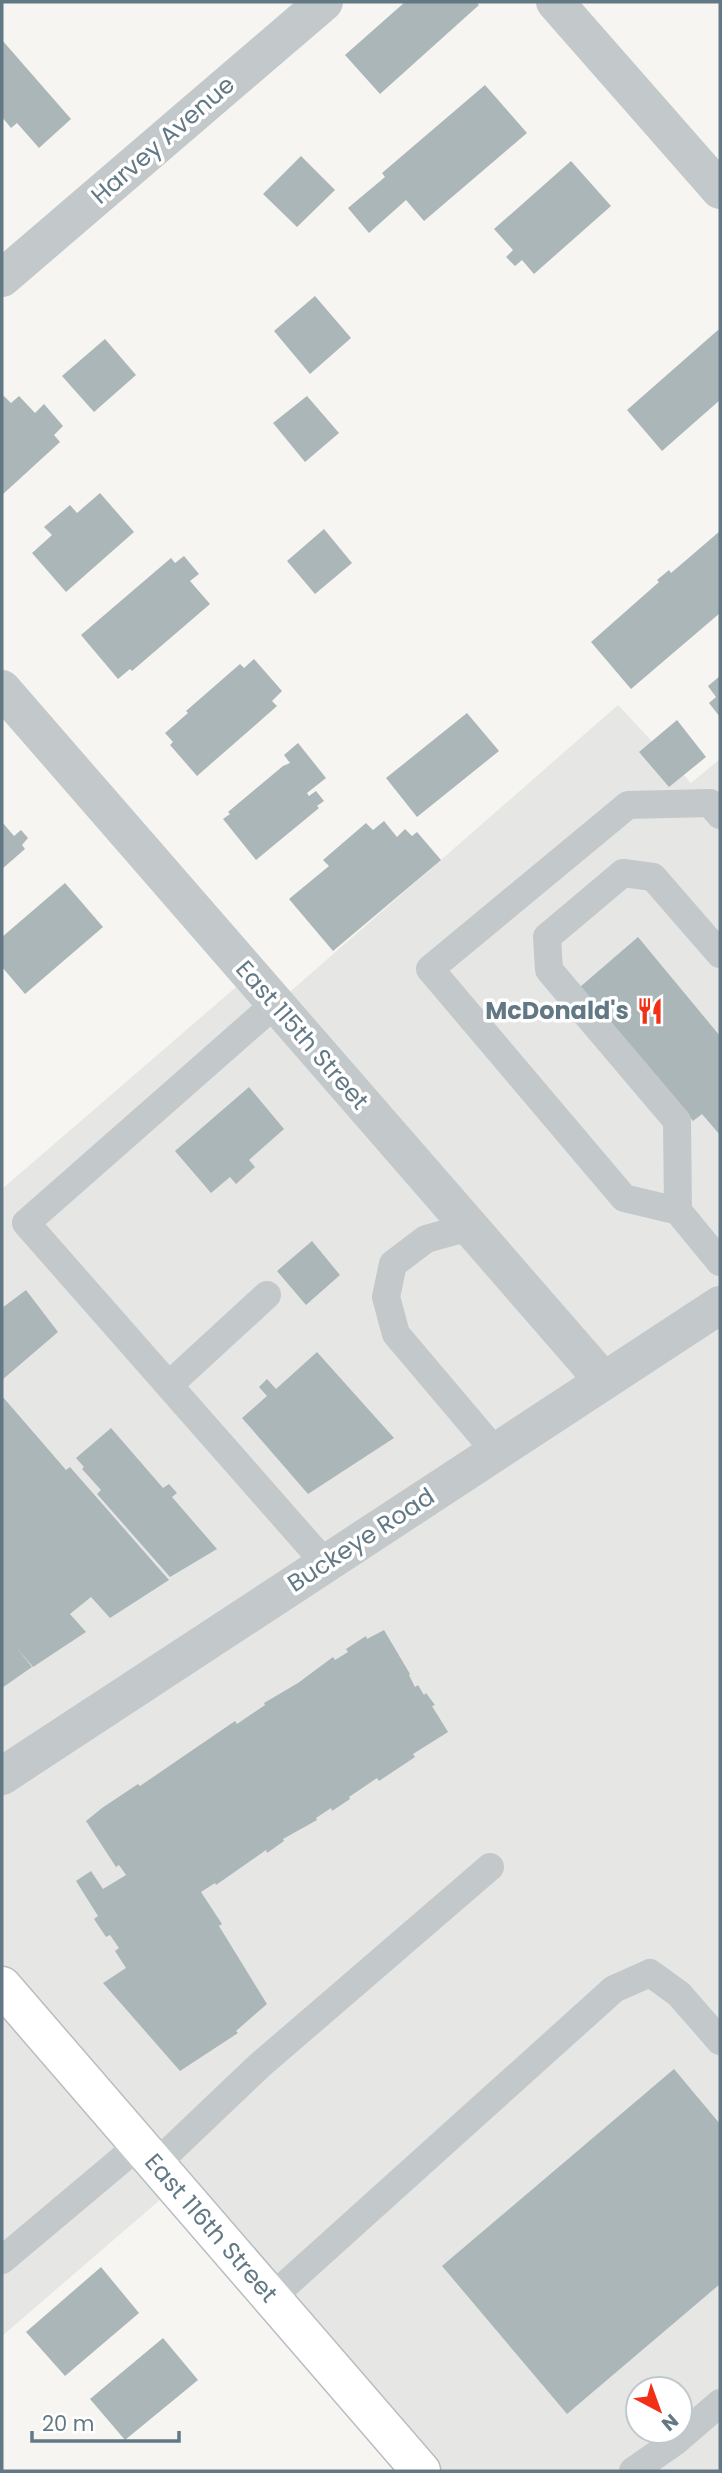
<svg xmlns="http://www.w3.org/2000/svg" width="722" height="2473" font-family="Poppins,sans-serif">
<rect width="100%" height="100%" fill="#f6f5f1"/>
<path fill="#e6e7e5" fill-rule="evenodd" d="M 618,705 L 691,783 L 720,759 L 720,2471 L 421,2471 L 175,2187 L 2,2336 L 2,1189 L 250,975 L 276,1004 ZM 638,2389 L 680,2389 L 680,2431 L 638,2431 Z"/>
<path fill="#abb6b9" d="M 405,2 L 476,2 L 479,5 L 380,94 L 345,55 Z
M 2,40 L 71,119 L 39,148 L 17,123 L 11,128 L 2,117 Z
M 485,85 L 527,133 L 424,221 L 406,200 L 369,233 L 348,208 L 385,177 L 382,173 Z
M 301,156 L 335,190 L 297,227 L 263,194 Z
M 571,161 L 611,206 L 534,274 L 522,260 L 515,266 L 506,257 L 513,250 L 494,229 Z
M 315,296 L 351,338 L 310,374 L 274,331 Z
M 718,330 L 720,332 L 720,400 L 662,451 L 627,410 Z
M 105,339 L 136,375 L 94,412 L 62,376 Z
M 4,396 L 11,403 L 19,396 L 35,413 L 44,404 L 63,426 L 54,435 L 60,442 L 2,495 L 2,398 Z
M 307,396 L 339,433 L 305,462 L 273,423 Z
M 100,493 L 134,532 L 66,592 L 32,553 L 52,535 L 44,527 L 70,505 L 77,513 Z
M 324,529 L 352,563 L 315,594 L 287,561 Z
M 720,531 L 720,613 L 631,689 L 591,642 L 659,582 L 657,580 L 669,570 L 671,573 Z
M 184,556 L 199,574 L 190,581 L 210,604 L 132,671 L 130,669 L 118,679 L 81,635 L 171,558 L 175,563 Z
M 254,659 L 282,691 L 272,701 L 277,706 L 197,776 L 170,745 L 173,742 L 165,733 L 188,713 L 186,711 L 240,664 L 244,668 Z
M 720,676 L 720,717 L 709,703 L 716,697 L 708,686 Z
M 467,713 L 499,751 L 417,817 L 386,778 Z
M 677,720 L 706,757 L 669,787 L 639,752 Z
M 298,743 L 326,778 L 307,793 L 309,796 L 316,791 L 324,801 L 317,806 L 319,808 L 256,860 L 223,819 L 230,814 L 228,812 L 283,766 L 290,763 L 284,755 Z
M 384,821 L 397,837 L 405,829 L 412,836 L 417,832 L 441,860 L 333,951 L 289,899 L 329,866 L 323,860 L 366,823 L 373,830 Z
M 2,822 L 14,836 L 21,830 L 28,838 L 22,845 L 25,849 L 2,869 Z
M 65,883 L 103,927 L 25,994 L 2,967 L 2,937 Z
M 638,937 L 720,1036 L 720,1135 L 702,1114 L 693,1121 L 580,987 Z
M 249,1087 L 284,1129 L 249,1160 L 255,1167 L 236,1184 L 230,1177 L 211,1193 L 175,1151 Z
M 312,1241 L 340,1275 L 306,1305 L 277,1271 Z
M 26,1290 L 58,1332 L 2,1380 L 2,1308 Z
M 317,1352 L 394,1438 L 308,1494 L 242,1418 L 267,1396 L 259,1387 L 267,1379 L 276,1389 Z
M 2,1396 L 66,1470 L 70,1467 L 169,1580 L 110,1618 L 91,1597 L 70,1614 L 86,1632 L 33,1667 L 16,1647 L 32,1667 L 2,1688 Z
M 111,1428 L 163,1488 L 169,1484 L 177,1493 L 172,1497 L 217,1549 L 170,1577 L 97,1494 L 101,1490 L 82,1469 L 84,1467 L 76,1458 Z
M 384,1630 L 410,1674 L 409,1675 L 415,1687 L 418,1685 L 424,1695 L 426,1693 L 435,1705 L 432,1706 L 448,1732 L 413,1754 L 415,1757 L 379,1781 L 377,1778 L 349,1797 L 350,1799 L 332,1811 L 331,1808 L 316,1818 L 317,1820 L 283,1839 L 284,1841 L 267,1853 L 266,1850 L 216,1885 L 215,1883 L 201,1892 L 222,1924 L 219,1926 L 267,2004 L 236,2031 L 238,2033 L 180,2071 L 103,1983 L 126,1968 L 115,1951 L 119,1948 L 110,1935 L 106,1937 L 94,1919 L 98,1916 L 76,1881 L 91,1871 L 103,1889 L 126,1875 L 119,1865 L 116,1867 L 86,1821 L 102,1808 L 138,1784 L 140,1786 L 235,1721 L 237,1724 L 265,1705 L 264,1703 L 298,1683 L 333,1657 L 335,1660 L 348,1652 L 346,1649 L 366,1636 L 367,1639 Z
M 674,2069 L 720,2124 L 720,2284 L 567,2414 L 442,2266 Z
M 101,2267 L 139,2313 L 65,2376 L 26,2332 Z
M 163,2338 L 198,2380 L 125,2440 L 90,2399 Z"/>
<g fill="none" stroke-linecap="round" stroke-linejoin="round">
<defs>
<path id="secondary" d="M 2,1986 L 421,2471"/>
</defs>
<use href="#secondary" stroke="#b7bdc1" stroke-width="41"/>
<path stroke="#c3c8ca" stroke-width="28" d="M 720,815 L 710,803 L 628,805 L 430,969 L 624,1198 L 678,1211 L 720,1262
M 275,1004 L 26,1223 L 325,1563
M 678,1211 L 677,1121 L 549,970 L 547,937 L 623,873 L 653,877 L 720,954
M 469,1227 L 426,1239 L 393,1264 L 386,1297 L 396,1334 L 495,1451
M 169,1385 L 267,1295
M 156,2164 L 259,2066 L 490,1867
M 2,2260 L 139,2145
M 271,2298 L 614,1989 L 650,1973 L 679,1994 L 720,2041
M 633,2471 L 676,2441 L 720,2403"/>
<path stroke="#c3c8ca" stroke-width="38" d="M 555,2 L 720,190
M 2,278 L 324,2
M 2,689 L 603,1380"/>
<path stroke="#c3c8ca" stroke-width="38" d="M 2,1776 L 720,1305"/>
<use href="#secondary" stroke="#fff" stroke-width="38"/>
</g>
<defs>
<symbol id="restaurant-bare" viewBox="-9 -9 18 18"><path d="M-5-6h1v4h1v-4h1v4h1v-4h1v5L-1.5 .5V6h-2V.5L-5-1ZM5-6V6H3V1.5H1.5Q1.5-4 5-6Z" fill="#f13017" stroke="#fff" stroke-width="2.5" paint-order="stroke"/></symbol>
</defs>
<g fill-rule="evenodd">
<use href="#restaurant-bare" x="631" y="992" width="38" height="38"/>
</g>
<g text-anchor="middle" stroke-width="7" stroke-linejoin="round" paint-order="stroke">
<g font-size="24" fill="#627985" stroke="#fff">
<text transform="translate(163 140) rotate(-41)" y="8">Harvey Avenue</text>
<text transform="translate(302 1035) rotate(49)" y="8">East 115th Street</text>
<text transform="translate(361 1540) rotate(-33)" y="8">Buckeye Road</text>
<text transform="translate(211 2228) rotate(49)" y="8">East 116th Street</text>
</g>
<g font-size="24" font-weight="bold" fill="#627985" stroke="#fff" text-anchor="end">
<text x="629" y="1019">McDonald's</text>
</g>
</g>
<rect width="722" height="2473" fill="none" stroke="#627985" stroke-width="7"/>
<g transform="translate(659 2410) rotate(139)"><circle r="33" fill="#ffffff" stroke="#c0c9ce" stroke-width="2"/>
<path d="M0-5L12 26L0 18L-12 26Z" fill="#f13017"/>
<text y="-10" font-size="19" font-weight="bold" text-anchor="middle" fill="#627985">N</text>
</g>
<path d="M32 2431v10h147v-10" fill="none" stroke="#627985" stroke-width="3.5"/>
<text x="42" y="2431" font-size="21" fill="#627985" stroke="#ffffff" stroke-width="5" paint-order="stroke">20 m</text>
</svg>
